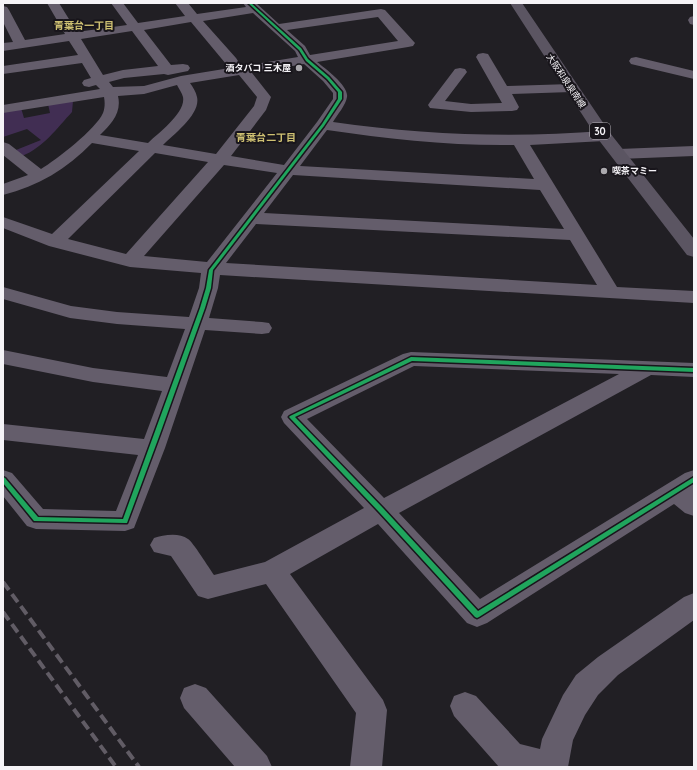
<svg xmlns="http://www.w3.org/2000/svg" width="697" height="770" font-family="Quicksand,'Noto Sans JP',sans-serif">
<rect width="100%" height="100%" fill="#211f24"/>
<path fill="#412e53" d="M 73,101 L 72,112 C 58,127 43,148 22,156 L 16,150 L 41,140 L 27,129 L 3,137 L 3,111 L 21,108 L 24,118 L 50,113 L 48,104 Z"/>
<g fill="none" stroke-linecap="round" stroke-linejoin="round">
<path fill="#645d6b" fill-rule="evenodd" d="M 47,3 L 59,3 L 77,32 L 127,25 L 111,3 L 123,3 L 138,23 L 185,16 L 175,3 L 188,3 L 197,14 L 246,7 L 243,3 L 256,3 L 279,24 L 381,9 L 385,10 L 415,43 L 413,46 L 408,47 L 317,62 C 326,69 349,86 347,97 C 346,105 337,115 333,122 C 423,135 513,138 604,131 L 610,133 L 612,136 L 610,139 L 604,141 L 530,145 L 617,287 L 694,291 L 694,303 L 220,275 L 218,288 L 209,318 L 262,322 L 269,323 L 272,328 L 269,333 L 262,334 L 205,330 L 165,448 L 134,528 L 125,531 L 36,529 L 27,526 L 3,496 L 3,470 L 12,473 L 43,509 L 116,511 L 138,455 L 3,440 L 3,424 L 144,439 L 162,391 L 93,382 L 3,364 L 3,350 L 93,368 L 167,377 L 185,329 L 117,324 L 70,318 L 3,299 L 3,287 L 71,306 L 117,312 L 189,317 L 199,288 L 201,273 L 130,267 L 49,246 L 3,228 L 3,217 L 52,234 L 139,151 L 92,143 C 67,169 38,186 3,195 L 3,184 L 28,175 L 3,155 L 3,142 L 9,144 L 41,169 C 56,160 96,129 103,113 C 105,108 105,102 104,97 L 3,113 L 3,105 L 100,89 L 96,85 L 89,87 L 84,86 L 82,83 L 84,80 L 91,78 L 82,63 L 3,74 L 3,66 L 78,55 L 69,41 L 3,51 L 3,43 L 13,42 L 3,22 L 3,6 L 7,7 L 9,10 L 25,40 L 65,34 ZM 253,13 L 295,51 L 298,57 L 181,76 L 144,86 L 113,87 L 109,82 L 124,78 L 164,74 L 168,75 L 188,71 L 190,68 L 188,65 L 183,64 L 171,65 L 144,30 L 191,22 L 226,64 L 236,64 L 238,61 L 236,58 L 203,21 ZM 378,17 L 398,41 L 310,55 L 305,46 L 287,30 ZM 132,31 L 158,66 L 123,70 L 103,75 L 81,39 ZM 304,64 L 323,81 L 333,93 L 333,99 L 317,122 L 284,165 L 231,156 L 266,110 L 271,97 L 252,73 ZM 239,75 L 257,97 L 254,106 L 216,154 L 163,145 C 174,134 201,114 197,97 C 196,92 193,87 190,83 ZM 177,85 C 179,89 182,93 183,97 C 186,113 158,133 148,143 L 100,135 C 111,124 122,113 118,96 L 144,94 ZM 327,130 C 389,139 451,146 514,145 L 534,179 L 300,166 ZM 155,153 L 208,162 L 126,254 L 68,239 ZM 224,165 L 277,173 L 207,262 L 144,256 ZM 293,175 L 540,190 L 564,229 L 264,213 ZM 256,224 L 570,240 L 597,285 L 226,263 Z
M 694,16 L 694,25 L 690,24 L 688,20 L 690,17 Z
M 483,53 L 488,54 L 507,86 L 571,84 L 576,85 L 578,88 L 576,91 L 571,92 L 512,94 L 519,107 L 517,110 L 512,111 L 471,112 L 430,108 L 428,105 L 430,102 L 455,69 L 460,68 L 465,69 L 467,72 L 445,101 L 471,104 L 502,103 L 476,57 L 478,54 Z
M 636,57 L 694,71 L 694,79 L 631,64 L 629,61 L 631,58 Z
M 694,146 L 694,156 L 619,159 L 613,157 L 611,154 L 613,151 L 619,149 Z
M 411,352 L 694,363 L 694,377 L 651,375 L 399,513 L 480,599 L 685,473 L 694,470 L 694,516 L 685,513 L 674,504 L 487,623 L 477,627 L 467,623 L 378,524 L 290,574 L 383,700 L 387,710 L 382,767 L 350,767 L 356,713 L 266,584 L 208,599 L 198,596 L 171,556 L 154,552 L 150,545 L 154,538 C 163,535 179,532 188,539 C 193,542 209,568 214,575 L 265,562 L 364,508 L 284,423 L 281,417 L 284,411 L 403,354 ZM 414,366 L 619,374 L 384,498 L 307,419 Z
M 694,593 L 694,620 L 618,675 L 598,695 L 585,715 L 573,740 L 568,767 L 499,767 L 454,716 L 450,706 L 454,696 L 465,692 L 476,696 L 520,744 L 540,749 L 542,739 L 563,695 L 576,675 L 598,657 L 684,597 Z
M 195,684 L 206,688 L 267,756 L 272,767 L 235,767 L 184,708 L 180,698 L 184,688 Z"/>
<path fill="#5b5562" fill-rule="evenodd" d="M 510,3 L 522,3 L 610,133 L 694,239 L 694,257 L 687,255 L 598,139 Z"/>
<path stroke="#615c65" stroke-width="4" stroke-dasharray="10 5" stroke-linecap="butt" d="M 3,582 L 139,767
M 3,612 L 116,767"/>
<defs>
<path id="cycleway" d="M 248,3 L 251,3 L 301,48 L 308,59 L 329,77 L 342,92 L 342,99 L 324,126 L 213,270 L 211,288 L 205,308 L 160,434 L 127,523 L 125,523 L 34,521 L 3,483 L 3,477 L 5,478 L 38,517 L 123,519 L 200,308 L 206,288 L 209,270 L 322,124 L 338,99 L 338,92 L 327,79 L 306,61 L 299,50 Z
M 411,357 L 694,368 L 694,372 L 412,361 L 295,417 L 383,508 L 478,611 L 694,477 L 694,482 L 479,617 L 477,618 L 475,617 L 379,512 L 289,417 L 290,416 Z"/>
</defs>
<use href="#cycleway" stroke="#18151b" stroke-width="3"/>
<use href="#cycleway" fill="#20a55d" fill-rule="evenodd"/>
</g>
<g fill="#aba9ad" stroke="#18151b" stroke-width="1.5">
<circle cx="299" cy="68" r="4"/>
<circle cx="604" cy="171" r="4"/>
</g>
<g text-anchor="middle" stroke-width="4" stroke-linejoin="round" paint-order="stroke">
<g font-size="9" font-weight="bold" fill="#f5f3f7" stroke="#18151b" text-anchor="end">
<text x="291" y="71">酒タバコ 三木屋</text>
<text x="612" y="174" text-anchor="start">喫茶マミー</text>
</g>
<g font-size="9" fill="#f5f3f7" stroke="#18151b">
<text transform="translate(566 81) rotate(56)" y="3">大阪和泉泉南線</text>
</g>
<g font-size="10" font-weight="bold" fill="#cec072" stroke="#18151b">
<text x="84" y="29">青葉台一丁目</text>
<text x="266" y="141">青葉台二丁目</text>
</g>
<rect fill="#18151b" stroke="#b3b0b5" stroke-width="1" x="590" y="123" width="20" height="16" rx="3"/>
<g font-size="10" font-weight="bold" fill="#f5f3f7">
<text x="600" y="135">30</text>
</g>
</g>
<rect width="697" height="770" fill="none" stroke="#f5f3f7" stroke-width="8"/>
</svg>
